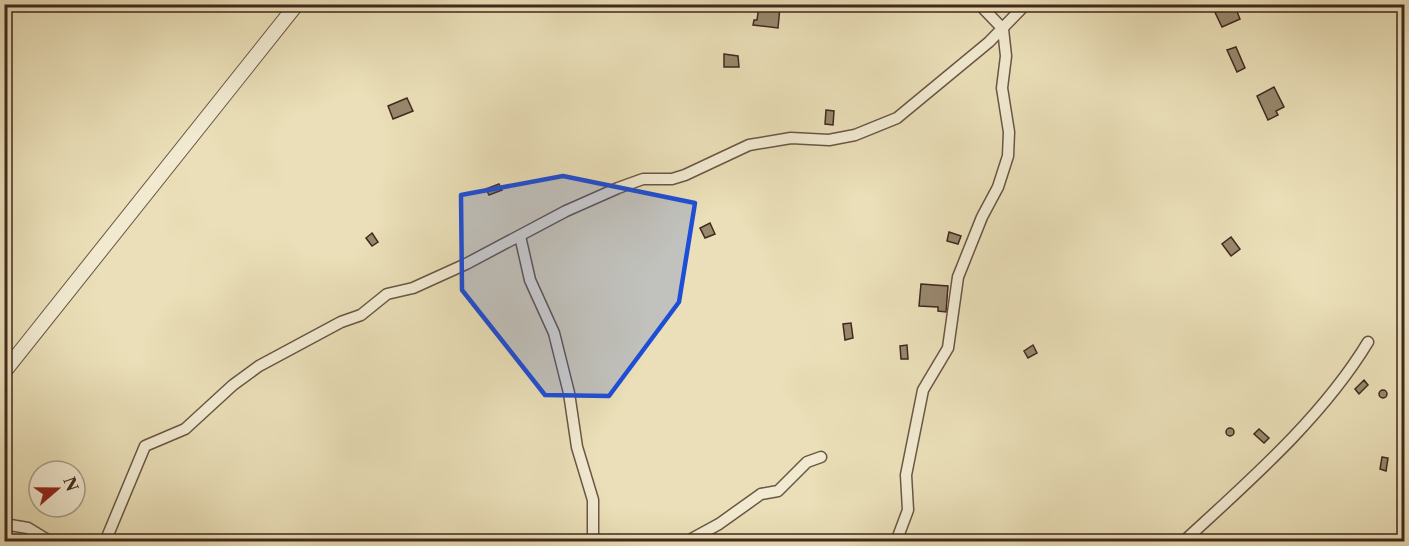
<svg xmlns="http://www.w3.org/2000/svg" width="1409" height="546" font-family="'Libre Caslon Text',serif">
<rect width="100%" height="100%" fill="#eadfb8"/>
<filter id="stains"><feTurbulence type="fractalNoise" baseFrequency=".00333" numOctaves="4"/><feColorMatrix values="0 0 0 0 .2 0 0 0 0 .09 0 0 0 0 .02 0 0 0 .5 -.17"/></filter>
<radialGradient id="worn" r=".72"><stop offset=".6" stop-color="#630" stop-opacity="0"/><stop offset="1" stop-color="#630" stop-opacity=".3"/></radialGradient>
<path fill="#98886e" stroke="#40291d" stroke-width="1.5" d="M 707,4 L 728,4 L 728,9 L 707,9 Z
M 848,4 L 859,4 L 855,10 Z
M 1211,4 L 1234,4 L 1240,19 L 1222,27 Z
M 759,5 L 780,7 L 778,28 L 753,25 L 754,20 L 757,20 Z
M 1236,47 L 1245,68 L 1237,72 L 1227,50 Z
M 724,54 L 738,56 L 739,67 L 724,67 Z
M 1274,87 L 1284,107 L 1276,111 L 1278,115 L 1268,120 L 1257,96 Z
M 407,98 L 413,111 L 393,119 L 388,106 Z
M 826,110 L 834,111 L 833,125 L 825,124 Z
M 499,184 L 502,190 L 489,195 L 486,189 Z
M 710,223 L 715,234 L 705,238 L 700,228 Z
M 949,232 L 961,236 L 958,244 L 947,241 Z
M 372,233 L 378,242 L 372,246 L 366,238 Z
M 1231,237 L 1240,249 L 1231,256 L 1222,244 Z
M 921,284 L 948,286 L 946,312 L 938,311 L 938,307 L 919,306 Z
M 851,323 L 853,338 L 845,340 L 843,324 Z
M 907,345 L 908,359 L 901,359 L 900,346 Z
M 1033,345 L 1037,353 L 1028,358 L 1024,351 Z
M 1364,380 L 1368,385 L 1359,394 L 1355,389 Z
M1379 394a4 4 0 1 1 8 0a4 4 0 1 1-8 0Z
M1226 432a4 4 0 1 1 8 0a4 4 0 1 1-8 0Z
M 1259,429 L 1269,438 L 1264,443 L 1254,434 Z
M 1382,457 L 1388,458 L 1386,471 L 1380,469 Z"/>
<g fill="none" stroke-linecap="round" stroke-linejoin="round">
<defs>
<path id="minor" d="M 520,236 L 530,280 L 554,333 L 569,393 L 577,447 L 593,500 L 593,542
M 4,524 L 28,528 L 51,542
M 105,542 L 145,446 L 185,429 L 233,385 L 259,366 L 341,322 L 361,315 L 387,294 L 413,288 L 466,264 L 566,211 L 618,188 L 643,179 L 672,179 L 685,175 L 749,145 L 791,138 L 829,140 L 855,135 L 897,118 L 989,42 L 1026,4
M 686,542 L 719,524 L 761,494 L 778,491 L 807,462 L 821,457
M 896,542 L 908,510 L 906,475 L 923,390 L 948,348 L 958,277 L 982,217 L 998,187 L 1008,156 L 1009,132 L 1002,88 L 1006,56 L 1003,29 L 979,4
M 1183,542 C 1248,482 1322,418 1368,342"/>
<path id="tertiary" d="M 4,372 L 297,4"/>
</defs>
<use href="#minor" stroke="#6a5644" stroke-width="13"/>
<use href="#tertiary" stroke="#6a5644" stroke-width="16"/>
<use href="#minor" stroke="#f1ead1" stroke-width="10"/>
<use href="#tertiary" stroke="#f1ead1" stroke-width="14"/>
</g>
<path fill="#1d4ed8" fill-opacity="0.2" stroke="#1d4ed8" stroke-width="4.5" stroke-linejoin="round" d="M 563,176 L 695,203 L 679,302 L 609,396 L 545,395 L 462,290 L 461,195 Z"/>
<rect width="1409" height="546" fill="none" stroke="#eadfb8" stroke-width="24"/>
<rect x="6" y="6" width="1397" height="534" fill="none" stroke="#40291d" stroke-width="3"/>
<rect x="12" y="12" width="1385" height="522" fill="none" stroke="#40291d" stroke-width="1.5"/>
<g transform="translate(57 489) rotate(70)"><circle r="28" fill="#f1ead1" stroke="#aa9d89" stroke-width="1.5"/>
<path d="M0-4.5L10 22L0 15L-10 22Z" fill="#8f2418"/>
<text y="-9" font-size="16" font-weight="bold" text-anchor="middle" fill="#40291d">N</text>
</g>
<rect width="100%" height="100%" filter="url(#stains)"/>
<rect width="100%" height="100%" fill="url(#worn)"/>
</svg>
